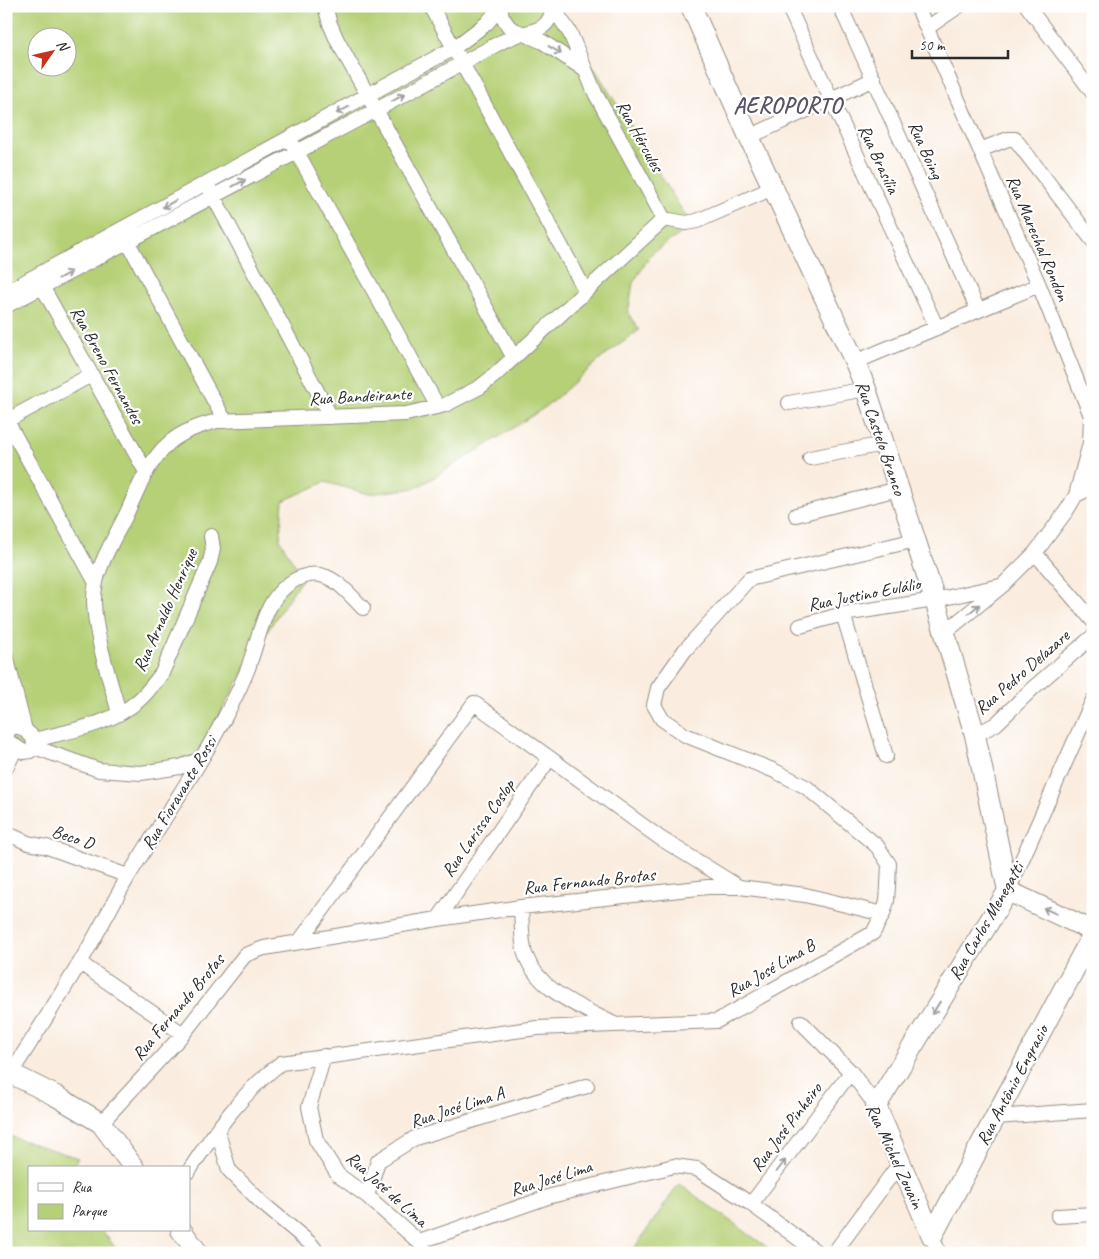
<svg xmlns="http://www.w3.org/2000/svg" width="1099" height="1259" font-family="Caveat,sans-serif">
<rect width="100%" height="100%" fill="#fff"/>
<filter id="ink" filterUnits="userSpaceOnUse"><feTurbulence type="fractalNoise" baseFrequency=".02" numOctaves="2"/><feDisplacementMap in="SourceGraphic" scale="10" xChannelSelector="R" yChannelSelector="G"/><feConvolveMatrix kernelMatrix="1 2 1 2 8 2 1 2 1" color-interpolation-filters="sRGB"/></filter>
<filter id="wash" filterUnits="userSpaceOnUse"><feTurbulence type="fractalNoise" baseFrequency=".0096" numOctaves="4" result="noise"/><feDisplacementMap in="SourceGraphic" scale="20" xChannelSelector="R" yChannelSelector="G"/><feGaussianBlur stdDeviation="1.12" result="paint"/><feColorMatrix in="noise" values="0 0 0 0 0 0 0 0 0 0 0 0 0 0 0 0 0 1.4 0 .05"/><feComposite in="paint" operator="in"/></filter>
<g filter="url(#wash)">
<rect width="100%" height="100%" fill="#faecde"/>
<path fill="#b5d076" stroke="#707e50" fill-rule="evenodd" d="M 6,6 L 556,6 L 692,226 L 652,253 L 633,283 L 628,313 L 639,330 L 602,358 L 547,406 L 485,446 L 416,488 L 369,494 L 325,482 L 283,501 L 280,540 L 303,578 C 265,630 235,687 204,743 L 194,756 L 178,766 L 112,771 L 28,744 L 6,758 ZM 38,38 L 68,38 L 68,68 L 38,68 Z
M 6,1135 L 78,1158 L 72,1168 L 29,1168 L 29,1230 L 102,1230 L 119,1253 L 6,1253 Z
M 679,1184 L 775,1253 L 631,1253 Z"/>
</g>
<g filter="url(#ink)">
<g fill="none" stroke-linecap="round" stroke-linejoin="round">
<defs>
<path id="street" d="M 325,6 L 330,24 L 337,40 L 514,358
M 431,6 L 585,290
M 500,6 L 502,17 L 510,28 L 543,42 L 585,70
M 552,6 L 570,33 L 595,93 L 664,219
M 788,6 L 937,328
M 840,6 L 978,310
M 917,6 L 1039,285 L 1091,416 L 1090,443 L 1076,495 L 1067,510 L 1035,553 L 1003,585 L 944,633
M 1027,6 L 1093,93
M 927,28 L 959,6
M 749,137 L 874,79
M 293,145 L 438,407
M 980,150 L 1008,139 L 1015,139 L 1093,241
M 209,188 L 331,417
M 664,219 L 686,223 L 697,221 L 773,188
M 124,235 L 225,421
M 39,281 L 146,472
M 6,292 L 454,48 L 487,23 L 501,6
M 6,306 L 376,110 L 501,42 C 508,39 514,36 521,34 C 538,30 550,28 553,7
M 855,362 L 1039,285
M 789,403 L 866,389
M 6,421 L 91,375
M 7,421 L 96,583
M 810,458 L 884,444
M 1076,495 L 1093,487
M 796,515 L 898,489
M 1035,553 L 1093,621
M 843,614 L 886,756
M 800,626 L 843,614 L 935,600 L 1000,586
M 6,656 L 25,730
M 6,703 L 12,727
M 119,713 C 110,680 95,636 94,602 C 93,572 112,543 125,517 C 137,492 147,462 169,443 C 183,431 199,426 217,421 L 406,414 L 445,405 L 480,387 L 495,375 L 664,219
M 6,734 L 12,727 L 21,727 L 33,737 L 34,747 L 30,751 L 24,752 L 9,742 L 6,737
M 975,735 L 996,724 L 1033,688 L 1093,636
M 34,740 C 69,731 111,725 139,700 C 148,692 155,682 162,673 L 210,562 L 213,549 L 211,536
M 34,747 L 99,770 L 141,773 L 180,767 L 201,759
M 6,768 L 16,748
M 6,833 L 28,843 L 47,847 L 128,876
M 1008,891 L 1093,700
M 521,907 C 522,921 521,940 525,954 C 539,992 581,1007 614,1024
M 438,919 L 550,758
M 299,942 L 474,703 L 660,838 L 739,887
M 80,963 L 183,1034
M 801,1022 L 851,1072 L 876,1106
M 324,1056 L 309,1107 L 316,1140 L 338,1175 L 367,1196 L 419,1242 L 427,1253
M 11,1073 C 34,1037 57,1001 79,964 C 97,935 112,904 129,875 C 167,813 209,753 240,687 C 243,679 248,671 250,662 C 260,635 264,601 290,583 C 324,561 341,586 363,608
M 996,1117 L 1093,1110
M 101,1123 L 183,1034 L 245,955 L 264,948 L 438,919 L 521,907 L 708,887 L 739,887 L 805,895 L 883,914
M 217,1129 L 229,1170 L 262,1203 L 311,1244 L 318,1253
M 189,1171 C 215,1131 243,1092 281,1063 L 537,1028 L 717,1021 L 873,933 L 883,914 L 887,901 L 888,886 L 889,864 L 877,846 L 806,787 L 775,771 L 685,735 L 662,719 L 654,705 L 658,688 L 685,650 L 749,579 L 916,540
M 367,1196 L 378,1161 L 415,1138 L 587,1086
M 751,1204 L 851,1072
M 1058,1216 L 1093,1214
M 932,1236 L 939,1253
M 419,1242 L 551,1196 L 674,1166 L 697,1169 L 751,1204 L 818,1253
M 834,1253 L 900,1163"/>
<path id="secondary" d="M 691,6 L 749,137 L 855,362 L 866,389 L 935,600 L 975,735 L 1008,891
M 1008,891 L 1093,931
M 6,1071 L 56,1096 L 101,1123 L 134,1168
M 181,1230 L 198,1253
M 932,1236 L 876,1106 L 1008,891
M 932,1236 L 1093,934"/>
</defs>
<use href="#street" stroke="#928c84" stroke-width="16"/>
<use href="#secondary" stroke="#928c84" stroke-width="22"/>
<use href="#street" stroke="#fff" stroke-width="14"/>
<use href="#secondary" stroke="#fff" stroke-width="20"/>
</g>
<defs><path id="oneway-shaft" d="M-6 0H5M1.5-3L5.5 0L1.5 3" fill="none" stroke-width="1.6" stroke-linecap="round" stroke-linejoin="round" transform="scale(1.25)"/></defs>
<g stroke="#a0a0a0">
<use href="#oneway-shaft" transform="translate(555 50) rotate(31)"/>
<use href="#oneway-shaft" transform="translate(398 98) rotate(-29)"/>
<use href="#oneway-shaft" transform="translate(343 110) rotate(152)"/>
<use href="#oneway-shaft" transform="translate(239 183) rotate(-28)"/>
<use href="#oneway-shaft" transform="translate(169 204) rotate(151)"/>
<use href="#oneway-shaft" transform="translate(65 275) rotate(-28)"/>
<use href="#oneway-shaft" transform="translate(974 609) rotate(-39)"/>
<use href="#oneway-shaft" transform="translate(1050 911) rotate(-155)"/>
<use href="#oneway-shaft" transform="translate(936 1008) rotate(122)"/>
<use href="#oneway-shaft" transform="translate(781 1166) rotate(-53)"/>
</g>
</g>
<g text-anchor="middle" stroke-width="4.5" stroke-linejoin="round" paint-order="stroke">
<g font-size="18" fill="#2b2b2b" stroke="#fff">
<text transform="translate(640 136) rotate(61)" y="6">Rua Hércules</text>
<text transform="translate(926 150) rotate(66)" y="6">Rua Boing</text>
<text transform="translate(879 159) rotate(65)" y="6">Rua Brasília</text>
<text transform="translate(1038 238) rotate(67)" y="6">Rua Marechal Rondon</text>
<text transform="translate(107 365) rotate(61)" y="6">Rua Breno Fernandes</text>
<text transform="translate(360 396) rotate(-3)" y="6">Rua Bandeirante</text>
<text transform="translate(881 438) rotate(71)" y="6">Rua Castelo Branco</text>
<text transform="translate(864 594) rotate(-11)" y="6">Rua Justino Eulálio</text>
<text transform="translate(165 610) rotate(-66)" y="6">Rua Arnaldo Henrique</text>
<text transform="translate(1022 672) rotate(-41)" y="6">Rua Pedro Delazare</text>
<text transform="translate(179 793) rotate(-59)" y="6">Rua Fioravante Rossi</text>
<text transform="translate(478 828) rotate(-55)" y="6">Rua Larissa Coslop</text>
<text transform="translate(73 837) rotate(19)" y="6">Beco D</text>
<text transform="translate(589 881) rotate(-6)" y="6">Rua Fernando Brotas</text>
<text transform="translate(986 921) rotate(-60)" y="6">Rua Carlos Menegatti</text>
<text transform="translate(771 968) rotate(-30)" y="6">Rua José Lima B</text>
<text transform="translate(178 1007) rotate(-50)" y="6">Rua Fernando Brotas</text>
<text transform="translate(1012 1085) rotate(-62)" y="6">Rua Antônio Engracio</text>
<text transform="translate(457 1107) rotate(-18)" y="6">Rua José Lima A</text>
<text transform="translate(786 1127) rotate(-53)" y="6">Rua José Pinheiro</text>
<text transform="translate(895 1156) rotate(65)" y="6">Rua Michel Zouain</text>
<text transform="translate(551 1178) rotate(-17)" y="6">Rua José Lima</text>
<text transform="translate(387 1189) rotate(42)" y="6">Rua José de Lima</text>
</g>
<g font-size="22" font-weight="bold" letter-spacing="1" fill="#5b5361" stroke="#fff">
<text x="788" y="113">AEROPORTO</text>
</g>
</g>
<rect width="1099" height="1259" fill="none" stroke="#fff" stroke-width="25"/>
<rect x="28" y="1166" width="162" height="65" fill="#ffffff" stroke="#aaaaaa"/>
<rect x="38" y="1183" width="25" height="8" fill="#ffffff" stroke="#aaaaaa"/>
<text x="72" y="1192" font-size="15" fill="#2b2b2b">Rua</text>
<rect x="38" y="1204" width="25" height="15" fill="#b5d076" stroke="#aaaaaa"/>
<text x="72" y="1216" font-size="15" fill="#2b2b2b">Parque</text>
<g transform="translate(52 52) rotate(56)"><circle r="24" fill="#ffffff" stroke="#aaaaaa"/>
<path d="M0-4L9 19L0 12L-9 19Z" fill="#c8321e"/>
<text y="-8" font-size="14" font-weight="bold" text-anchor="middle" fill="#2b2b2b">N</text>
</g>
<path d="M912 50v8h96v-8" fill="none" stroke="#2b2b2b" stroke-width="2.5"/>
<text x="919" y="50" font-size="15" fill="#2b2b2b" stroke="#ffffff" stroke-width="4" paint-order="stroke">50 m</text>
</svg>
